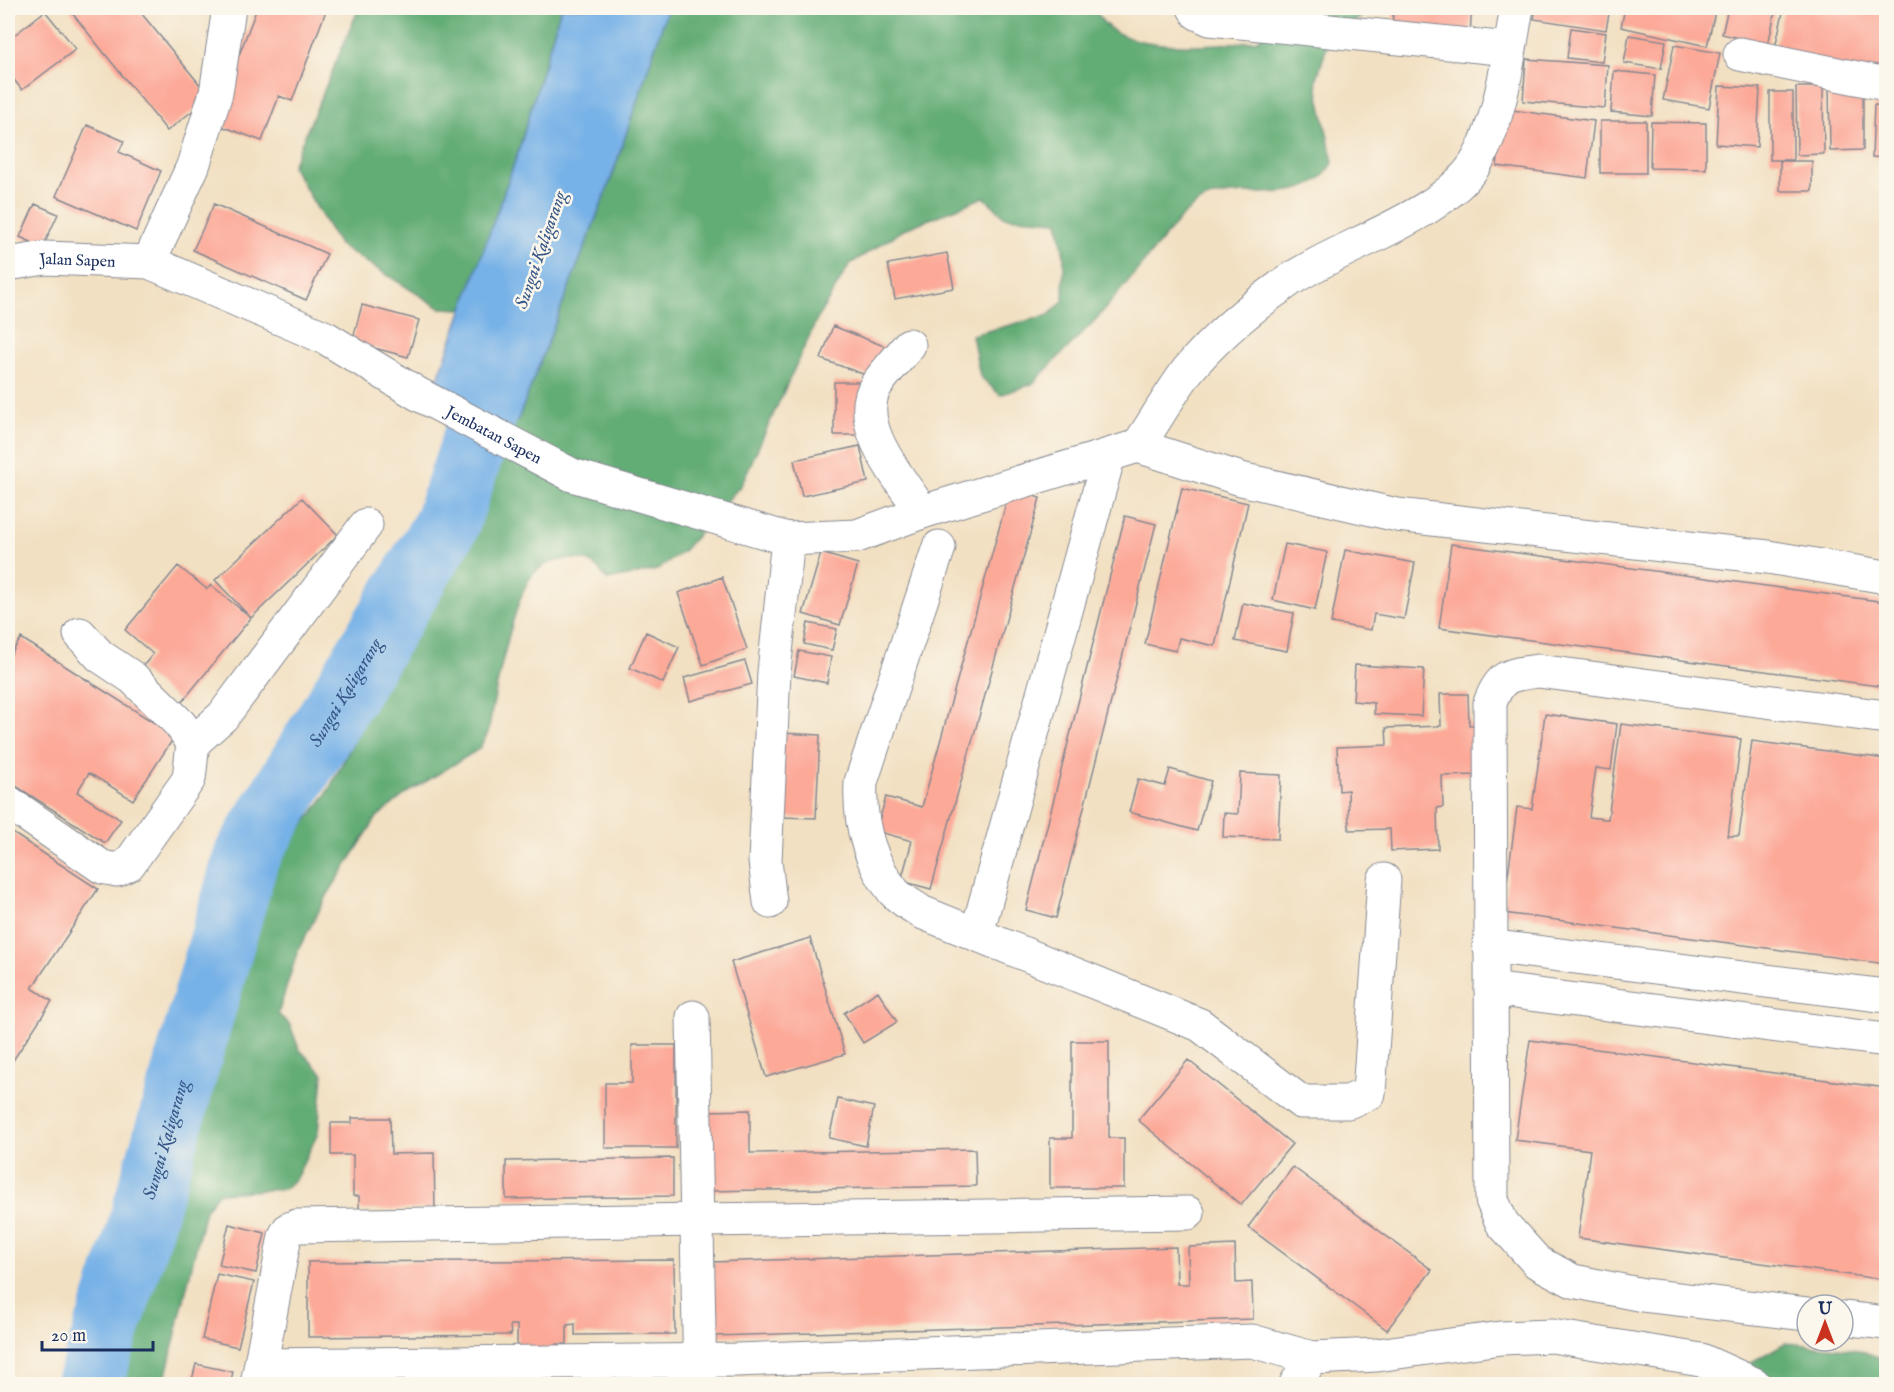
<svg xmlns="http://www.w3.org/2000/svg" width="1894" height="1392" font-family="'IM FELL English',serif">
<rect width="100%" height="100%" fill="#fbf7ec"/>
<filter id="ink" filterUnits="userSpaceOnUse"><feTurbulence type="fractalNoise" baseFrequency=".0167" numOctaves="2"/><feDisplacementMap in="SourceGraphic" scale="12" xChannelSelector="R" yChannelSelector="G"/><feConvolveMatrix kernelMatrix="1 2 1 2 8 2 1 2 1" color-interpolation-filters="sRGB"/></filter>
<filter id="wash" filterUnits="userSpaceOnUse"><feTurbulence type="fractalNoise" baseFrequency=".008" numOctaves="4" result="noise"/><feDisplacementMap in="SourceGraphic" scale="24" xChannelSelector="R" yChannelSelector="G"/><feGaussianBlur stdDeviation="1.35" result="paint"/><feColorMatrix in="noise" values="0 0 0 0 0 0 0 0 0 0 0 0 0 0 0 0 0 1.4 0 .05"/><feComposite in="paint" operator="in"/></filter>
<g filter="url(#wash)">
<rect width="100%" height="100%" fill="#f2e0c2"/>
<path fill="#62ac74" stroke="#3e6e69" stroke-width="1.5" d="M 359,8 L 561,8 L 519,150 L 463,309 L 440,308 L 339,245 L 292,166 Z
M 668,8 L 1094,8 C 1097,12 1100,19 1104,23 C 1133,54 1220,45 1259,40 L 1273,8 L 1372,8 L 1328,43 L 1316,81 L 1333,163 C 1308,207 1254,186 1212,197 C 1200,200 1190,209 1181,217 L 1100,315 L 1032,384 L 1000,395 L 980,376 L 972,335 L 1049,315 L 1063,301 L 1064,255 L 1058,221 L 1005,217 L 984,197 L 905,229 L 850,264 L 818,317 L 741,485 L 683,551 L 657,570 L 607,580 C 597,565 589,558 571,559 C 559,559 545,563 536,571 C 515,588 493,702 488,733 L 479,749 L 407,793 L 377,817 L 328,894 L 298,950 L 278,1014 L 290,1025 L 299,1049 L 323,1074 L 318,1133 L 296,1178 L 284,1189 L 218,1193 L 205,1210 L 164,1384 L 115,1384 L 191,1112 L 270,880 L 285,849 L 326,795 L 462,531 L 492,457 L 518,419 L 611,179 Z
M 1785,1343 L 1859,1350 L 1886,1360 L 1886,1384 L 1713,1384 Z"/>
<path fill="#76b1e7" stroke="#4870a2" stroke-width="1.5" d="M 561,8 L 668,8 L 611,179 L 518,419 L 435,387 L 519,150 Z"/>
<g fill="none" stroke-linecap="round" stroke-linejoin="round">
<path stroke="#76b1e7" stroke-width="66" id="s1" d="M 89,1384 L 137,1238 L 247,855 L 446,525 L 516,320"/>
</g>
<g id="blocks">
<path fill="#fca998" d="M 68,8 L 137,8 L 210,97 L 167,131 Z
M 257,8 L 327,8 L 292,101 L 279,96 L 262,141 L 213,123 Z
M 1394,8 L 1472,8 L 1470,32 L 1392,24 Z
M 1536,8 L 1610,8 L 1606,30 L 1534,19 Z
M 1625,8 L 1716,8 L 1707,46 L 1621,27 Z
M 1728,8 L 1776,8 L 1768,45 L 1722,34 Z
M 1784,8 L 1886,8 L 1886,51 L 1880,78 L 1774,52 Z
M 45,11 L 76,49 L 22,90 L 8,72 L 8,40 Z
M 1571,28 L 1606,33 L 1602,62 L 1567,58 Z
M 1629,35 L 1666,41 L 1661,69 L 1624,63 Z
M 1674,45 L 1720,53 L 1709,108 L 1663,100 Z
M 1526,59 L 1608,65 L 1605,108 L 1523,101 Z
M 1614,71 L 1655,75 L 1652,116 L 1611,112 Z
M 1863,84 L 1863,150 L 1830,151 L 1829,85 Z
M 1719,86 L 1760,88 L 1757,147 L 1716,144 Z
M 1796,87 L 1823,87 L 1824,154 L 1797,155 Z
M 1770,92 L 1793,92 L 1793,160 L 1770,160 Z
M 1874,105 L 1886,106 L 1886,158 L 1872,157 Z
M 1504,109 L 1594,121 L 1587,178 L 1497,166 Z
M 1600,121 L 1646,121 L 1646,173 L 1600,173 Z
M 1651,122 L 1706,123 L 1706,169 L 1650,168 Z
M 87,125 L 124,141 L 119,152 L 161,171 L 136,231 L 56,196 Z
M 1780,161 L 1812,161 L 1812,191 L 1780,191 Z
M 35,204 L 58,214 L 43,247 L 20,237 Z
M 214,204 L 327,254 L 306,300 L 193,250 Z
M 947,253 L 954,288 L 895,299 L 888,264 Z
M 362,305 L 419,320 L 408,357 L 352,342 Z
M 833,326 L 889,348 L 877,379 L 821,359 Z
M 834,382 L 863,382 L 863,435 L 834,435 Z
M 860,446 L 868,482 L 802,496 L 794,460 Z
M 1182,488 L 1248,503 L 1215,646 L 1179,638 L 1176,651 L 1145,644 Z
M 1010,489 L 1040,498 L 931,889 L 901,881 L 912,841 L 876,831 L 886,797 L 922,807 Z
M 302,498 L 338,535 L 251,618 L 181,703 L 140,670 L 153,654 L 125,630 L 178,566 L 207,589 L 211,585 L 251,618 L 215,580 Z
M 1125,516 L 1156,524 L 1056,918 L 1026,910 Z
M 1285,544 L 1327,552 L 1315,610 L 1273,600 Z
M 1451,544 L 1886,602 L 1886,687 L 1439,628 Z
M 1345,550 L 1415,563 L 1404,619 L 1374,614 L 1371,630 L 1331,623 Z
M 821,553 L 858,564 L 840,625 L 803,614 Z
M 722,577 L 747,649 L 703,665 L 678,593 Z
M 1243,603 L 1294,613 L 1287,651 L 1235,641 Z
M 808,623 L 837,629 L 832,650 L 804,644 Z
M 646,632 L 679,647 L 663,683 L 630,668 Z
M 21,638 L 175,736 L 133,800 L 89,773 L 77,792 L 121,820 L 105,843 L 8,781 L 8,659 Z
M 799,651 L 831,657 L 827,683 L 794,676 Z
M 745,661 L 752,684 L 690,701 L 684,678 Z
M 1355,665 L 1424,669 L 1421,716 L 1374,714 L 1374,703 L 1353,701 Z
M 1440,694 L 1468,694 L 1469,725 L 1476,725 L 1478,775 L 1442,776 L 1443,807 L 1437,808 L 1438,849 L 1391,851 L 1390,829 L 1349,830 L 1348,790 L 1339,791 L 1337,747 L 1387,745 L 1386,728 L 1441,726 Z
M 1545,714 L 1617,724 L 1611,770 L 1596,768 L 1589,817 L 1605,819 L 1608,819 L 1621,724 L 1741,739 L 1728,836 L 1739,836 L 1752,741 L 1886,759 L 1886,964 L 1503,913 L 1517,807 L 1532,809 Z
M 781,733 L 820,735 L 816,818 L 777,817 Z
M 1170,769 L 1211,781 L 1197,831 L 1129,812 L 1138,779 L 1165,786 Z
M 1240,773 L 1281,775 L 1278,839 L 1223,837 L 1224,813 L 1238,814 Z
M 8,830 L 98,889 L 32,988 L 52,1001 L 10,1065 L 8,1064 Z
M 810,938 L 845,1054 L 766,1077 L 731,962 Z
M 878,991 L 897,1022 L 863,1043 L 844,1013 Z
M 1530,1040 L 1886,1088 L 1886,1280 L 1578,1238 L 1590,1150 L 1515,1140 Z
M 1072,1041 L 1109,1041 L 1109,1138 L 1124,1138 L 1124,1188 L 1050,1188 L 1050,1138 L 1072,1138 Z
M 632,1045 L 676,1045 L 676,1148 L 605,1148 L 605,1083 L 632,1083 Z
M 1188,1060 L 1292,1144 L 1241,1205 L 1138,1120 Z
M 838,1099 L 874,1107 L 866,1146 L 829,1138 Z
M 750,1110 L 750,1153 L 975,1149 L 976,1186 L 709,1191 L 708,1111 Z
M 352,1118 L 390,1118 L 391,1154 L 434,1153 L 435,1209 L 359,1210 L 359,1196 L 353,1196 L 353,1155 L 331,1155 L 331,1123 L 352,1123 Z
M 673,1158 L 673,1196 L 506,1199 L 506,1161 Z
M 1293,1167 L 1432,1270 L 1387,1330 L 1248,1227 Z
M 229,1224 L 265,1233 L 256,1273 L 219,1265 Z
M 1235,1245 L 1236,1283 L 1252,1282 L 1253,1319 L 714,1336 L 712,1262 L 1176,1247 L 1177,1284 L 1189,1284 L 1188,1247 Z
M 674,1260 L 675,1334 L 575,1335 L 575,1324 L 567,1325 L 567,1344 L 557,1344 L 557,1349 L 517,1350 L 517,1325 L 510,1325 L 511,1335 L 308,1337 L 308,1262 Z
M 217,1274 L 254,1282 L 238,1347 L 202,1339 Z
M 196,1364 L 233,1372 L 230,1384 L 191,1384 Z"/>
</g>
</g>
<g filter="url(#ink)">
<use href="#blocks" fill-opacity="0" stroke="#868890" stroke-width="1.5"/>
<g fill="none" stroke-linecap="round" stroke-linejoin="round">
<defs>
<g id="minor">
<path d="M 1194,8 L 1197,13 L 1210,19 L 1509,49"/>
<path d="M 1740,54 L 1886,84"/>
<path d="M 149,262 L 193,166 L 216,93 L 229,8"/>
<path id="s2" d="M 8,264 L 45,258 L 149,262 L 326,338 L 418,394 L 572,475 L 788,539 L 857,536 L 922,512 L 1138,446 L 1241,479 L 1397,515 L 1768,557 L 1886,577"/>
<path d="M 909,345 C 899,358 886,371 877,384 C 851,424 901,479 922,512"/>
<path d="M 1138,446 C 1155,421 1170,394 1188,370 C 1216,336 1254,305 1290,280 C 1342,244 1444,217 1477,161 C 1502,116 1508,57 1517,8"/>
<path d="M 939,547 L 861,782 C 859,821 868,860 894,892 C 901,900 913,906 921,912 L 1200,1025 L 1301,1102 L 1348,1102 L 1369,1093 L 1384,880"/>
<path d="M 80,634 L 100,656 L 133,678 L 180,724 L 193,743"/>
<path d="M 8,802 L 102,867 L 117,870 L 129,864 L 189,779 L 193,743 L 223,716 L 366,525"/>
<path d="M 770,902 L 765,861 L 774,672 L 788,539"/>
<path d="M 977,933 L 1109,455"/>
<path d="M 1489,946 L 1886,996"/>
<path d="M 1491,989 L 1886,1040"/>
<path d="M 693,1017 L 700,1384"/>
<path d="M 1807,1314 L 1643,1295 L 1573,1281 L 1537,1262 L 1502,1223 L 1492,1200 L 1490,703 C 1501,674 1509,675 1538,671 L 1886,717"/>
<path d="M 1843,1318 L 1886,1323"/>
<path d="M 262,1365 L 736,1360 L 1252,1341 L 1312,1358 L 1377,1355 L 1501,1338 L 1552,1336 L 1701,1360 L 1754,1384"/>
<path d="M 257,1384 L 285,1236 L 289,1229 L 297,1226 L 1188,1213"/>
<path d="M 1296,1384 L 1312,1358"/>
</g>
</defs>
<use href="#minor" stroke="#868890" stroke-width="35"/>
<use href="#minor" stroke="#fff" stroke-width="33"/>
</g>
</g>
<g text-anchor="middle" stroke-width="5" stroke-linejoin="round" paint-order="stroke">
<g font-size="16" fill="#1b2f5e" stroke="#fbf7ec">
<text dy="6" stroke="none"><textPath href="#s2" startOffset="70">Jalan Sapen</textPath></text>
<text dy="6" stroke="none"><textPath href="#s2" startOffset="528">Jembatan Sapen</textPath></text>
</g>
<g font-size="18" font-style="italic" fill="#365687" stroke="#fbf7ec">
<text transform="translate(540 250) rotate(-71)" y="6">Sungai Kaligarang</text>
<text dy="6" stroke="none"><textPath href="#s1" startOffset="742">Sungai Kaligarang</textPath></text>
<text dy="6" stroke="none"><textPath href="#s1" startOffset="256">Sungai Kaligarang</textPath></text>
</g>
</g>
<rect width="1894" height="1392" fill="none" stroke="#fbf7ec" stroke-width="30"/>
<g transform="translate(1825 1323)"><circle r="28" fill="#fbf7ec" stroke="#a1a7b3" stroke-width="1.5"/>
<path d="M0-4.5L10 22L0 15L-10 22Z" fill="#c8321e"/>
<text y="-9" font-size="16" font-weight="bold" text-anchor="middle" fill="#1b2f5e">U</text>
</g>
<path d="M42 1341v9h111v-9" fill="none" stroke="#1b2f5e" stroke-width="3"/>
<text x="51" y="1341" font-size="18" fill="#1b2f5e" stroke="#fbf7ec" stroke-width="4.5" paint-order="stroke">20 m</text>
</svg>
